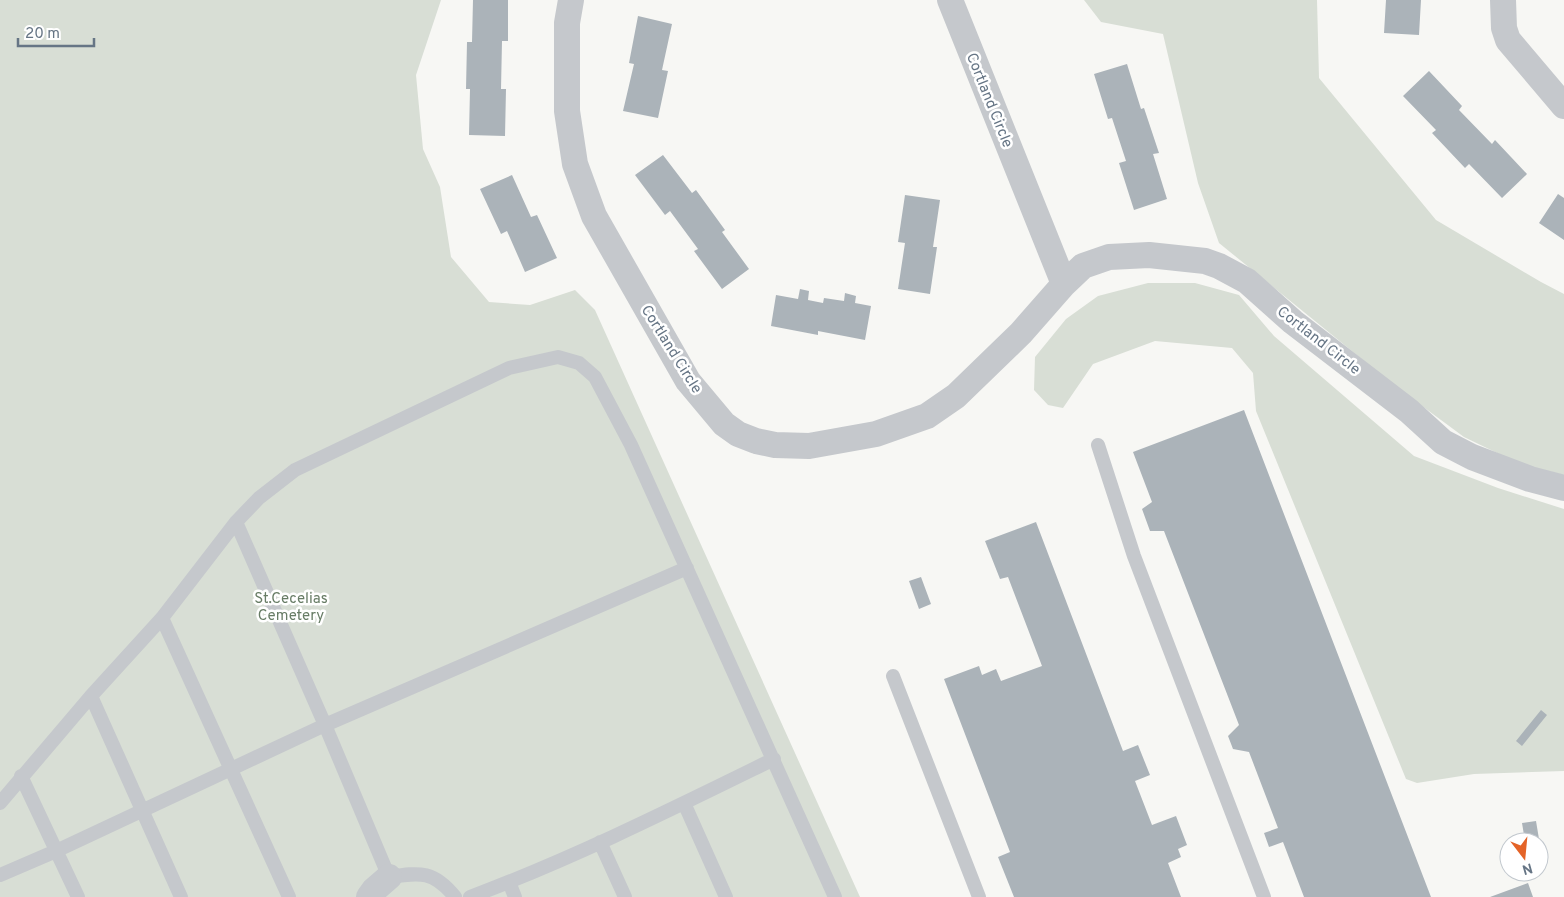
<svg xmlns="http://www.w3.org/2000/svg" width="1564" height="897" font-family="Overpass,sans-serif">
<rect width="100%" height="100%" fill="#f7f7f4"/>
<path fill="#d8ded5" d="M 0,0 L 441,0 L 416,75 L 423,149 L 440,187 L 451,257 L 489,302 L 530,305 L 575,290 L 595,310 L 860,897 L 0,897 Z
M 1084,0 L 1317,0 L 1319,78 L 1436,220 L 1541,282 L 1564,294 L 1564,475 L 1520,464 L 1464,437 L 1395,386 L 1219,243 L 1198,183 L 1163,34 L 1101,22 Z
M 1148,283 L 1195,283 L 1239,295 L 1274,336 L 1414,456 L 1498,488 L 1564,509 L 1564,771 L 1474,774 L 1417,783 L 1406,779 L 1256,411 L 1253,373 L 1232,348 L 1155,341 L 1093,364 L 1063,408 L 1048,405 L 1034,390 L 1035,357 L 1066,319 L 1098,296 Z"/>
<path fill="#abb3b9" d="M 473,0 L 508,0 L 508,41 L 502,41 L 501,89 L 506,89 L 505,136 L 469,135 L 470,89 L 466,89 L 467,42 L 472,42 Z
M 1386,0 L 1421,0 L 1419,35 L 1384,33 Z
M 638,16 L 672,24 L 662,70 L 668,71 L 658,118 L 623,111 L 634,64 L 629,63 Z
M 1127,64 L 1141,109 L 1144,108 L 1159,153 L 1153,154 L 1167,199 L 1134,210 L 1119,163 L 1126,161 L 1112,118 L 1108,119 L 1094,74 Z
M 1429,71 L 1462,106 L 1459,110 L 1492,144 L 1495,140 L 1527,174 L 1502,198 L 1469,164 L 1465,168 L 1432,133 L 1436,130 L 1403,96 Z
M 663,155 L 692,193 L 696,190 L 725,230 L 722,232 L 749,269 L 722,289 L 694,251 L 698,249 L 670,211 L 665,215 L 635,175 Z
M 512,175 L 531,217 L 537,215 L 557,258 L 525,272 L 507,231 L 501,234 L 480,189 Z
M 1558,194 L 1564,198 L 1564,240 L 1539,223 Z
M 905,195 L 940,200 L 933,247 L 937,247 L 930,294 L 898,289 L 905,243 L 898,242 Z
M 800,289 L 809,291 L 808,300 L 823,303 L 824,298 L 844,301 L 845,293 L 856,296 L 855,303 L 871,306 L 865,340 L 818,331 L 818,335 L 771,326 L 776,295 L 798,299 Z
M 1244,410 L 1431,897 L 1304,897 L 1283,842 L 1269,847 L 1264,833 L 1278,828 L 1249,752 L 1233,749 L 1228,736 L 1239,725 L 1164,531 L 1150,531 L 1142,509 L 1152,502 L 1133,452 Z
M 1036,522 L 1123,751 L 1138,745 L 1150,775 L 1135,781 L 1152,825 L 1176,816 L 1187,845 L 1178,849 L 1181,857 L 1168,863 L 1181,897 L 1014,897 L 998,857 L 1010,852 L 944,679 L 979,666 L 982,675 L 996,669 L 1001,681 L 1042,666 L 1008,577 L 1000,579 L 985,541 Z
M 921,577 L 931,604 L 919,609 L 909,581 Z
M 1541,710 L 1547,715 L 1522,746 L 1516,741 Z
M 1536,821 L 1539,839 L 1525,841 L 1522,823 Z
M 1528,883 L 1533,897 L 1490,897 Z"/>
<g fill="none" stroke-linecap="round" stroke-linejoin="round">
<path stroke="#c5c8cc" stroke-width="14" d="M 1098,445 L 1134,556 L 1264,897
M 236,522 L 325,725 L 389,877 C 421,872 434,871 455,897
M 162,618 L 289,897
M 893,676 L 979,897
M 91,696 L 181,897
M 21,776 L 78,897
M 0,803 L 91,696 L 162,618 L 236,522 L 259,498 L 295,470 L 509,368 L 558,357 L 579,363 L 595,377 L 631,445 L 835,897
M 684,803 L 726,897
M 600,842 L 625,897
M 0,875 L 56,851 L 325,725 L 687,568
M 509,882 L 515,897
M 470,897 C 574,858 674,808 774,759"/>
<path stroke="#c5c8cc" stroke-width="26" d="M 571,0 L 567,23 L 567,111 L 575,164 L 594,216 L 688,381 L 724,424 L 738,434 L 756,441 L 775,445 L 809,446 L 876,434 L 927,416 L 956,396 L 1021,333 L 1064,284 L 1083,266 L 1109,257 L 1149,255 L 1205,261 L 1219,266 L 1247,281 L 1293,322 L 1409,411 L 1443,442 L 1472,457 L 1530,479 L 1564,488
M 950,0 L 1064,284
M 1503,0 L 1504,28 L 1508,40 L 1564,106
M 369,897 L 374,890 L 389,877"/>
</g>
<g text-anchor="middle" stroke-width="5" stroke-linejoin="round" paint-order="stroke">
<g font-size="15" fill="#667585" stroke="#fff">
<text transform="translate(990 100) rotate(68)" y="5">Cortland Circle</text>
<text transform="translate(1319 340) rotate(38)" y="5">Cortland Circle</text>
<text transform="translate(672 349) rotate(58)" y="5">Cortland Circle</text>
</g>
<g font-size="15" fill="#677c65" stroke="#fff">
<text x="291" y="603">St.Cecelias<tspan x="291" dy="17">Cemetery</tspan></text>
</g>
</g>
<g transform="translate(1524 857) rotate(164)"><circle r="24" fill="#ffffff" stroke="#c2c8ce"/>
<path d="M0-4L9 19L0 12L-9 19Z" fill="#e46327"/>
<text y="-8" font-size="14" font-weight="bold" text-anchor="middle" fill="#667585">N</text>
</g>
<path d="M18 38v8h76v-8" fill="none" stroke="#667585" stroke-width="2.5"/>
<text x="25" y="38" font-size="15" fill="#667585" stroke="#ffffff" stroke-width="4" paint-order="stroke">20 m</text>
</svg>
